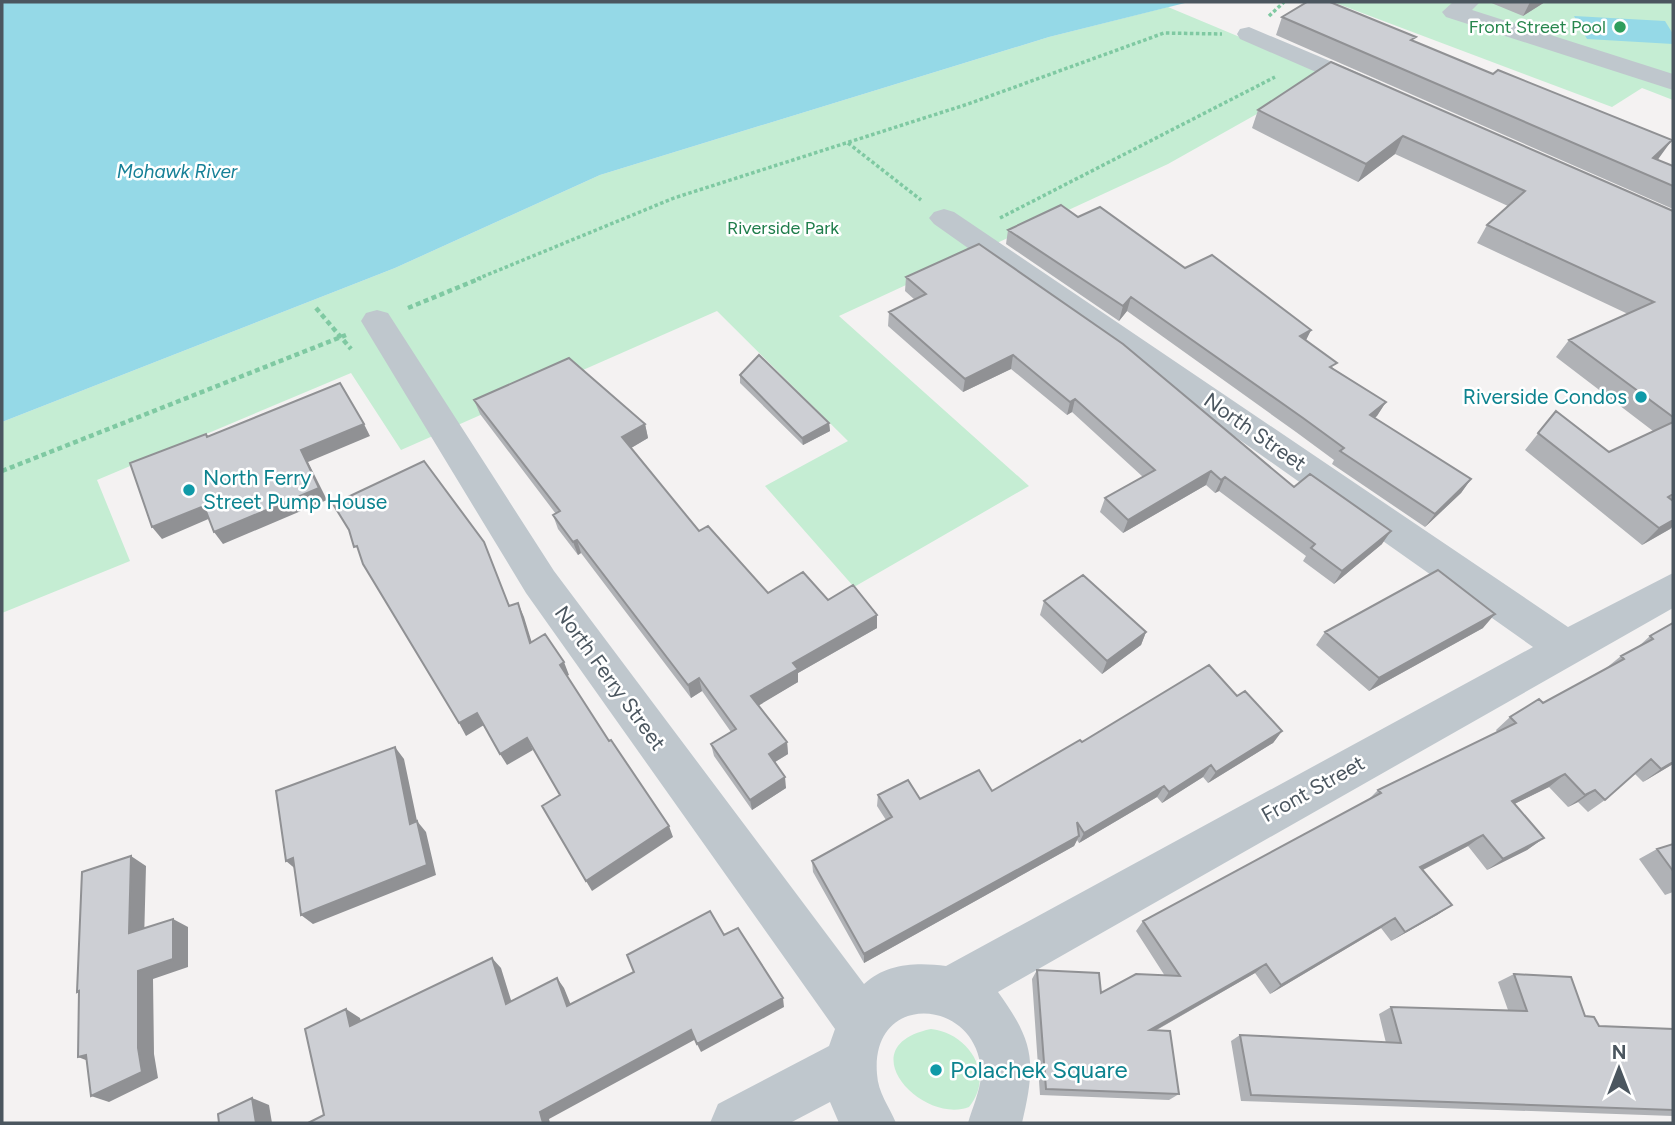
<svg xmlns="http://www.w3.org/2000/svg" width="1675" height="1125" font-family="Figtree,sans-serif">
<rect width="100%" height="100%" fill="#f4f2f2"/>
<path fill="#c5edd3" d="M 1333,2 L 1673,2 L 1673,100 L 1642,88 L 1612,107 Z
M 1168,7 L 1328,74 L 1168,164 L 839,316 L 1029,486 L 854,587 L 765,486 L 848,441 L 717,311 L 401,450 L 351,373 L 97,480 L 130,561 L 2,613 L 2,422 L 395,268 L 600,175 L 1049,37 Z
M 931,1029 C 968,1033 996,1074 969,1107 C 922,1125 848,1046 931,1029 Z"/>
<path fill="#95d9e7" d="M 2,2 L 1189,2 L 1049,37 L 600,175 L 395,268 L 2,422 Z
M 1574,16 L 1665,21 L 1673,34 L 1673,44 L 1587,39 Z"/>
<g fill="none" stroke-linecap="round" stroke-linejoin="round">
<path stroke="#7fc9a2" stroke-width="3.5" stroke-dasharray="3.5 2.5" stroke-linecap="butt" d="M 1269,16 L 1284,2
M 848,143 L 921,200
M 1000,218 L 1275,77
M 477,279 L 674,198 L 968,104 L 1164,33 L 1222,34"/>
<path stroke="#7fc9a2" stroke-width="4.5" stroke-dasharray="5 3.5" stroke-linecap="butt" d="M 316,308 L 351,349
M 408,308 L 481,278
M 2,471 L 346,335"/>
<path fill="#bfc7cd" fill-rule="evenodd" d="M 1453,2 L 1480,2 L 1472,10 L 1673,74 L 1673,90 L 1446,17 L 1442,12 Z
M 1249,27 L 1380,82 L 1384,87 L 1380,92 L 1362,92 L 1240,39 L 1237,34 L 1240,29 Z
M 944,209 L 954,212 L 1568,627 L 1673,573 L 1673,608 L 998,992 C 1035,1043 1036,1063 1022,1123 L 968,1123 C 972,1109 980,1091 981,1076 C 982,998 870,988 877,1074 C 878,1093 889,1106 896,1123 L 839,1123 L 830,1102 L 790,1123 L 710,1123 L 718,1104 L 829,1046 L 835,1029 L 526,593 L 361,321 L 366,313 L 377,310 L 388,313 L 554,571 L 864,984 C 886,963 918,962 946,966 L 1533,647 L 934,224 L 929,218 L 934,212 Z"/>
</g>
<path fill="#b0b2b6" d="M 1489,2 L 1545,2 L 1523,16 Z
M 1282,17 L 1414,41 L 1659,158 L 1658,160 L 1673,166 L 1673,209 L 1276,35 Z
M 1331,62 L 1673,211 L 1673,526 L 1670,529 L 1642,545 L 1525,450 L 1556,411 L 1609,452 L 1653,431 L 1556,357 L 1569,340 L 1628,314 L 1477,243 L 1487,225 L 1508,206 L 1395,154 L 1358,182 L 1252,128 L 1258,110 Z
M 1078,217 L 1185,268 L 1311,330 L 1306,340 L 1334,369 L 1386,402 L 1375,418 L 1471,479 L 1461,493 L 1425,527 L 1332,464 L 1334,460 L 1296,432 L 1127,311 L 1119,321 L 1006,244 L 1008,230 Z
M 906,277 L 1294,487 L 1382,544 L 1334,584 L 1303,561 L 1306,556 L 1219,491 L 1215,493 L 1206,485 L 1123,533 L 1100,512 L 1105,498 L 1143,477 L 1072,412 L 1067,415 L 1011,369 L 963,392 L 888,326 L 889,312 L 915,300 L 905,291 Z
M 740,375 L 829,423 L 830,431 L 803,445 L 740,383 Z
M 474,400 L 645,424 L 648,438 L 631,448 L 699,531 L 768,593 L 828,600 L 877,628 L 798,673 L 798,682 L 758,705 L 787,742 L 788,754 L 775,762 L 786,788 L 752,810 L 714,756 L 711,744 L 731,732 L 702,691 L 691,698 L 581,553 L 578,555 L 558,529 L 553,515 L 556,514 L 480,414 Z
M 1044,601 L 1146,632 L 1141,645 L 1102,674 L 1040,615 Z
M 1673,623 L 1673,764 L 1643,782 L 1634,773 L 1605,800 L 1588,812 L 1578,802 L 1568,807 L 1549,787 L 1514,804 L 1544,838 L 1527,850 L 1487,870 L 1468,846 L 1423,870 L 1452,905 L 1437,915 L 1391,941 L 1381,928 L 1270,994 L 1255,973 L 1155,1031 L 1179,1094 L 1169,1100 L 1040,1095 L 1032,979 L 1037,970 L 1101,993 L 1165,976 L 1136,931 L 1143,921 L 1368,800 L 1378,790 L 1497,732 L 1496,730 L 1510,717 L 1543,703 L 1605,669 L 1621,656 L 1639,646 L 1650,636 Z
M 1483,628 L 1369,691 L 1316,645 L 1325,632 Z
M 1237,696 L 1282,731 L 1273,743 L 1208,783 L 1203,777 L 1162,803 L 1157,797 L 1079,843 L 1077,840 L 1074,846 L 864,963 L 813,872 L 812,861 L 886,820 L 877,806 L 878,795 L 920,799 L 992,791 L 1082,742 Z
M 1673,844 L 1673,892 L 1665,895 L 1639,859 L 1657,849 Z
M 1514,974 L 1585,1016 L 1599,1026 L 1673,1029 L 1673,1116 L 1241,1101 L 1231,1041 L 1240,1035 L 1386,1043 L 1379,1014 L 1391,1007 L 1508,1010 L 1498,982 Z"/>
<path fill="#909194" d="M 1530,2 L 1545,2 L 1523,16 Z
M 1403,136 L 1395,154 L 1358,182 L 1366,164 Z
M 1672,140 L 1659,158 L 1643,173 L 1653,158 Z
M 1131,297 L 1127,311 L 1119,321 L 1123,306 Z
M 1311,330 L 1304,344 L 1300,336 Z
M 1013,355 L 1011,369 L 963,392 L 965,379 Z
M 1075,399 L 1072,412 L 1067,415 L 1070,402 Z
M 1386,402 L 1377,416 L 1362,429 L 1370,415 Z
M 829,423 L 830,431 L 803,445 L 802,438 Z
M 364,424 L 370,436 L 308,462 L 327,500 L 223,544 L 214,532 L 301,450 Z
M 645,424 L 648,438 L 626,451 L 622,437 Z
M 1211,471 L 1206,485 L 1123,533 L 1128,520 Z
M 1225,477 L 1219,491 L 1215,493 L 1221,480 Z
M 1471,479 L 1461,493 L 1425,527 L 1435,514 Z
M 204,506 L 213,517 L 162,539 L 152,527 Z
M 1673,520 L 1673,526 L 1670,529 L 1642,545 L 1659,528 Z
M 1391,531 L 1382,544 L 1334,584 L 1342,571 Z
M 577,540 L 581,553 L 578,555 L 573,542 Z
M 518,603 L 524,617 L 536,656 L 530,643 Z
M 1495,614 L 1483,628 L 1369,691 L 1379,678 Z
M 877,615 L 877,628 L 798,673 L 798,682 L 753,709 L 751,696 L 793,663 Z
M 1146,632 L 1141,645 L 1102,674 L 1107,661 Z
M 564,662 L 569,675 L 565,677 L 560,665 Z
M 699,678 L 702,691 L 691,698 L 688,685 Z
M 477,713 L 484,725 L 466,736 L 459,723 Z
M 1282,731 L 1273,743 L 1208,783 L 1216,772 Z
M 527,738 L 533,750 L 507,765 L 500,754 Z
M 787,742 L 788,754 L 770,765 L 769,754 Z
M 395,747 L 404,759 L 420,835 L 410,824 Z
M 1673,762 L 1673,764 L 1643,782 L 1661,769 Z
M 1211,765 L 1203,777 L 1162,803 L 1169,792 Z
M 1565,774 L 1549,787 L 1496,813 L 1512,801 Z
M 785,777 L 786,788 L 752,810 L 750,800 Z
M 1164,786 L 1157,797 L 1079,843 L 1084,833 Z
M 1595,790 L 1578,802 L 1568,807 L 1585,795 Z
M 417,821 L 426,832 L 436,875 L 313,924 L 301,915 Z
M 669,826 L 673,837 L 592,891 L 586,881 Z
M 1483,835 L 1468,846 L 1407,878 L 1420,867 Z
M 1079,836 L 1074,846 L 864,963 L 864,954 Z
M 1544,838 L 1527,850 L 1487,870 L 1503,859 Z
M 131,856 L 146,866 L 144,942 L 129,933 Z
M 293,858 L 298,871 L 286,861 Z
M 1452,905 L 1437,915 L 1391,941 L 1405,932 Z
M 1395,918 L 1381,928 L 1270,994 L 1281,985 Z
M 173,919 L 188,927 L 188,967 L 153,979 L 154,1054 L 158,1078 L 109,1102 L 91,1096 L 138,1048 L 138,971 Z
M 492,958 L 501,968 L 515,1013 L 506,1004 Z
M 1266,964 L 1255,973 L 1142,1038 L 1150,1030 Z
M 557,978 L 564,988 L 575,1015 L 567,1006 Z
M 783,998 L 784,1007 L 701,1052 L 697,1044 Z
M 346,1009 L 360,1018 L 364,1034 L 350,1026 Z
M 691,1030 L 696,1039 L 549,1119 L 550,1123 L 542,1123 L 540,1112 Z
M 86,1055 L 96,1064 L 78,1057 Z
M 252,1098 L 269,1105 L 272,1123 L 256,1123 Z"/>
<path fill="#cdcfd4" stroke="#909194" stroke-width="2" d="M 1307,2 L 1330,2 L 1416,37 L 1411,40 L 1493,74 L 1498,70 L 1672,140 L 1653,158 L 1673,166 L 1673,186 L 1282,17 Z
M 1331,62 L 1673,211 L 1673,417 L 1569,340 L 1654,302 L 1487,225 L 1525,191 L 1403,136 L 1366,164 L 1258,110 Z
M 1061,205 L 1078,217 L 1100,207 L 1185,268 L 1212,255 L 1311,330 L 1300,336 L 1337,363 L 1330,367 L 1386,402 L 1370,415 L 1471,479 L 1435,514 L 1340,451 L 1344,448 L 1303,418 L 1131,297 L 1123,306 L 1008,230 Z
M 979,244 L 1123,344 L 1294,487 L 1310,474 L 1391,531 L 1342,571 L 1311,548 L 1315,544 L 1225,477 L 1221,480 L 1211,471 L 1128,520 L 1105,498 L 1155,470 L 1075,399 L 1070,402 L 1013,355 L 965,379 L 889,312 L 926,294 L 906,277 Z
M 759,355 L 829,423 L 802,438 L 740,375 Z
M 569,358 L 645,424 L 622,437 L 699,531 L 708,526 L 768,593 L 803,572 L 828,600 L 853,585 L 877,615 L 793,663 L 798,669 L 751,696 L 787,742 L 769,754 L 785,777 L 750,800 L 711,744 L 736,729 L 699,678 L 688,685 L 577,540 L 573,542 L 553,515 L 560,511 L 474,400 Z
M 340,383 L 364,424 L 301,450 L 319,488 L 214,532 L 204,506 L 152,527 L 130,463 L 206,434 L 207,437 Z
M 1556,411 L 1609,452 L 1673,422 L 1673,494 L 1668,497 L 1673,501 L 1673,520 L 1659,528 L 1538,433 Z
M 424,461 L 484,542 L 509,606 L 518,603 L 530,643 L 545,634 L 564,662 L 560,665 L 609,741 L 611,740 L 669,826 L 586,881 L 542,806 L 560,795 L 527,738 L 500,754 L 477,713 L 459,723 L 363,564 L 357,546 L 354,547 L 349,530 L 333,504 Z
M 1438,570 L 1495,614 L 1379,678 L 1325,632 Z
M 1083,575 L 1146,632 L 1107,661 L 1044,601 Z
M 1673,623 L 1673,762 L 1661,769 L 1651,759 L 1605,800 L 1595,790 L 1585,795 L 1565,774 L 1512,801 L 1544,838 L 1503,859 L 1483,835 L 1420,867 L 1452,905 L 1405,932 L 1395,918 L 1281,985 L 1266,964 L 1150,1030 L 1170,1031 L 1179,1094 L 1046,1089 L 1037,970 L 1099,973 L 1101,993 L 1136,974 L 1180,976 L 1143,921 L 1381,793 L 1378,790 L 1516,723 L 1510,717 L 1539,699 L 1543,703 L 1624,659 L 1621,656 L 1653,639 L 1650,636 Z
M 1209,665 L 1237,696 L 1245,691 L 1282,731 L 1216,772 L 1211,765 L 1169,792 L 1164,786 L 1084,833 L 1077,822 L 1079,836 L 864,954 L 812,861 L 892,817 L 878,795 L 908,780 L 920,799 L 979,770 L 992,791 L 1080,740 L 1082,742 Z
M 395,747 L 410,824 L 417,821 L 427,865 L 301,915 L 293,858 L 286,861 L 276,791 Z
M 1673,844 L 1673,871 L 1657,849 Z
M 131,856 L 129,933 L 173,919 L 173,959 L 138,971 L 138,1048 L 142,1072 L 91,1096 L 86,1055 L 78,1057 L 79,991 L 77,992 L 82,872 Z
M 710,911 L 724,935 L 738,928 L 783,998 L 697,1044 L 691,1030 L 540,1112 L 543,1123 L 308,1123 L 324,1115 L 305,1029 L 346,1009 L 350,1026 L 492,958 L 506,1004 L 557,978 L 567,1006 L 634,972 L 627,955 Z
M 1514,974 L 1571,977 L 1585,1016 L 1594,1017 L 1599,1026 L 1673,1029 L 1673,1110 L 1251,1095 L 1240,1035 L 1401,1043 L 1391,1007 L 1527,1011 Z
M 252,1098 L 256,1123 L 219,1123 L 218,1114 Z"/>
<circle fill="#2e9e5b" stroke="#fff" stroke-width="2.5" cx="1620" cy="27" r="7"/>
<g fill="#0f9aa8" stroke="#fff" stroke-width="2.5">
<circle cx="1641" cy="397" r="7"/>
<circle cx="189" cy="490" r="7"/>
<circle cx="936" cy="1070" r="7"/>
</g>
<g text-anchor="middle" stroke-width="5" stroke-linejoin="round" paint-order="stroke">
<g font-size="18" fill="#27864d" stroke="#fff" text-anchor="end">
<text x="1606" y="33">Front Street Pool</text>
</g>
<g font-size="18" fill="#1f7d4b" stroke="#fff">
<text x="783" y="234">Riverside Park</text>
</g>
<g font-size="19" font-style="italic" fill="#168097" stroke="#fff">
<text x="177" y="178">Mohawk River</text>
</g>
<g font-size="21" fill="#0d838f" stroke="#fff" text-anchor="end">
<text x="1627" y="404">Riverside Condos</text>
<text x="203" y="485" text-anchor="start">North Ferry<tspan x="203" dy="24">Street Pump House</tspan></text>
</g>
<g font-size="21" fill="#4b565f" stroke="#fff">
<text transform="translate(1255 432) rotate(35)" y="7">North Street</text>
<text transform="translate(610 678) rotate(54)" y="7">North Ferry Street</text>
<text transform="translate(1313 789) rotate(-29)" y="7">Front Street</text>
</g>
<g font-size="24" fill="#0d838f" stroke="#fff" text-anchor="start">
<text x="950" y="1078">Polachek Square</text>
</g>
</g>
<rect width="1675" height="1125" fill="none" stroke="#4b565f" stroke-width="7"/>
<g transform="translate(1619 1069)" stroke="#ffffff" stroke-width="5" paint-order="stroke">
<path d="M0-5L12 26L0 18L-12 26Z" fill="#4b565f"/>
<text y="-10" font-size="19" font-weight="bold" text-anchor="middle" fill="#4b565f">N</text>
</g>
</svg>
